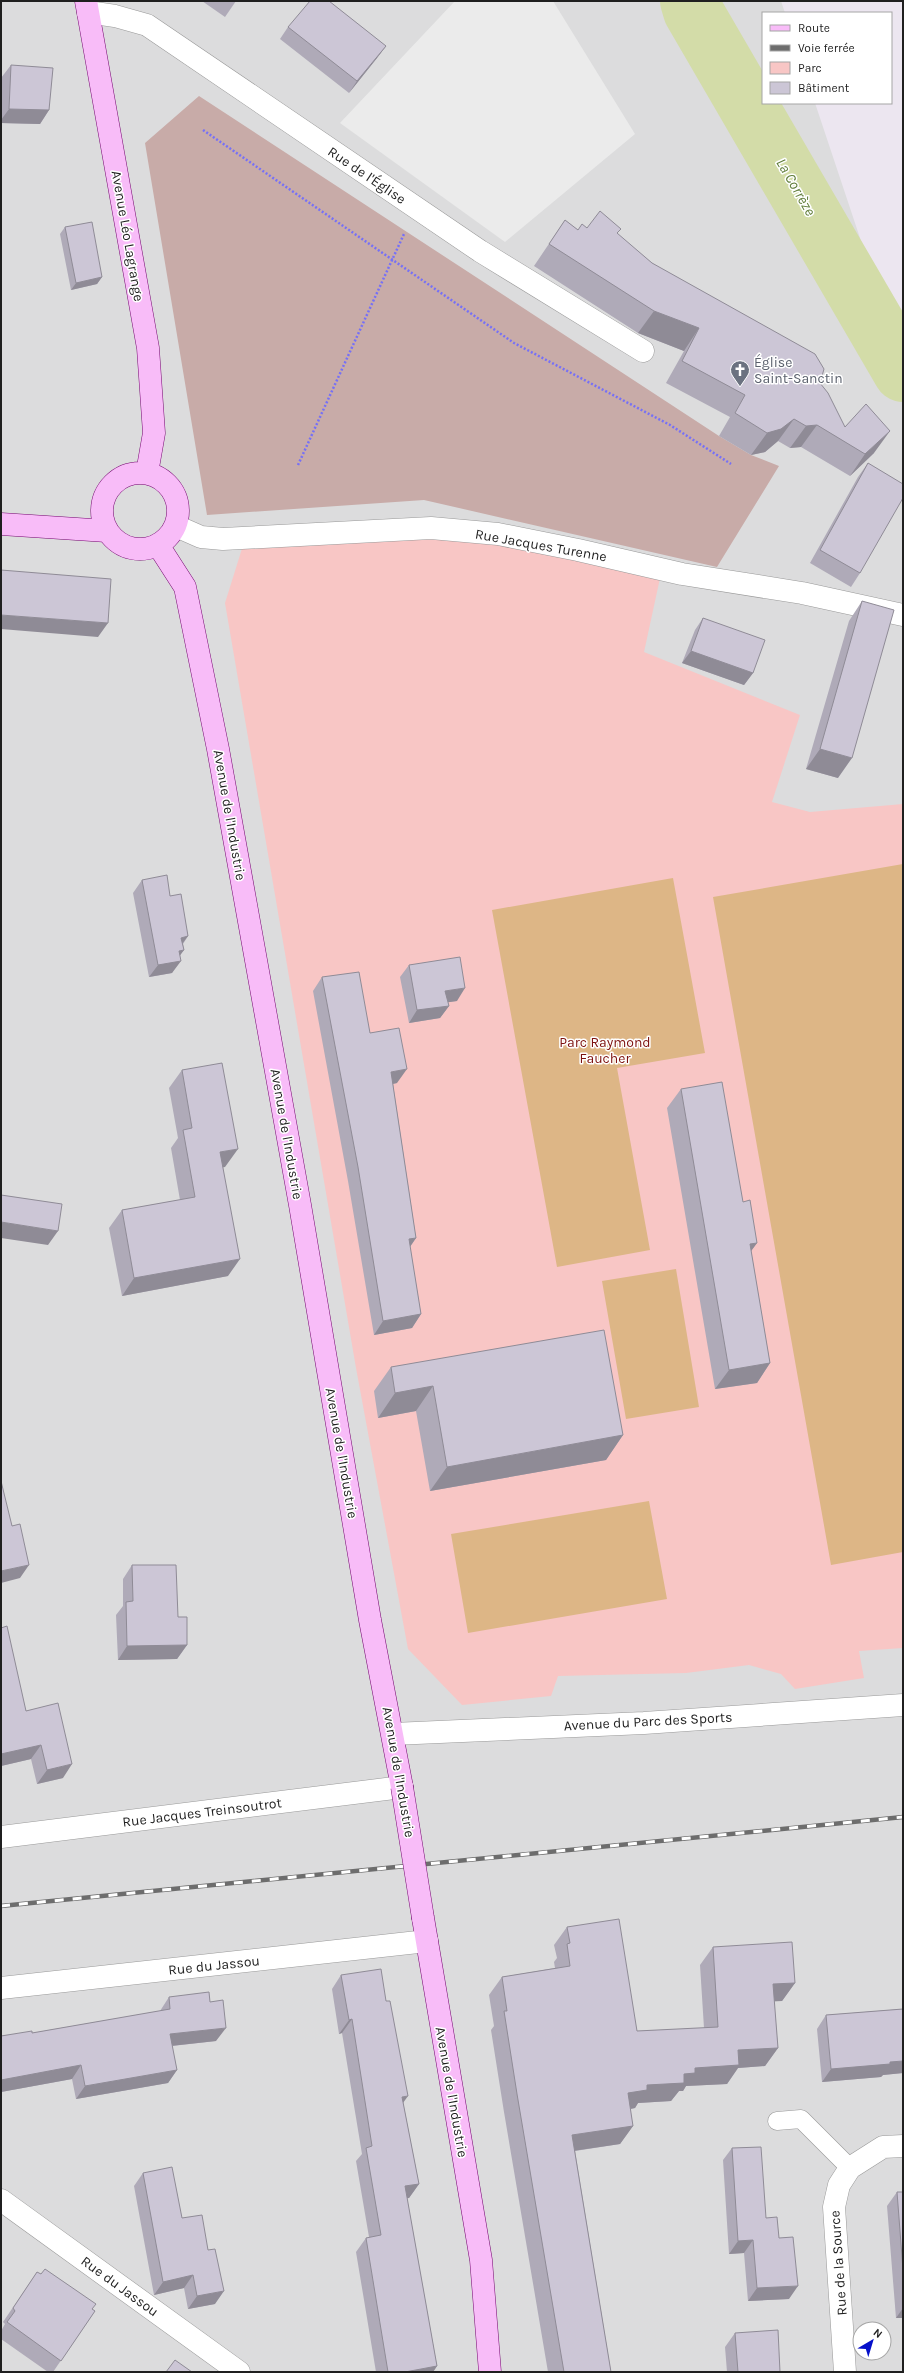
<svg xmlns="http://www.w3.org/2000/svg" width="904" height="2373" font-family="Karla,sans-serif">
<rect width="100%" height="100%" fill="#ece6f0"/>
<path fill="#dcdcdd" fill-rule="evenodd" d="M 1,1 L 781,1 L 785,13 L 763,13 L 763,103 L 815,103 L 882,304 L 903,325 L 903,2372 L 1,2372 ZM 860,2329 L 884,2329 L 884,2353 L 860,2353 Z"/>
<path fill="#c8aba8" d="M 199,96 L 719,436 L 751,455 L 779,466 L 717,567 L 424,500 L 207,515 L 145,143 Z"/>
<path fill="#f8c6c5" d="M 431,528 L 662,569 L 644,652 L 800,715 L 772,802 L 810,812 L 903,804 L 903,1648 L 859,1651 L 864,1678 L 795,1689 L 781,1674 L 749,1665 L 686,1673 L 558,1676 L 551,1696 L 462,1705 L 408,1649 L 356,1368 L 225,603 L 245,539 Z"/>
<path fill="#ddb686" d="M 903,864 L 903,1552 L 831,1565 L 713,897 Z
M 673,878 L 705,1053 L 617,1068 L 650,1250 L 557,1267 L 492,910 Z
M 676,1269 L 699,1407 L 626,1419 L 602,1281 Z
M 649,1501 L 667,1599 L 468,1633 L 451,1534 Z"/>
<path fill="#ebebeb" d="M 455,1 L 553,1 L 635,134 L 505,242 L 340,123 Z"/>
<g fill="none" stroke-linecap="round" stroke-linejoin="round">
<path stroke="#d3dca8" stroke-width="60" d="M 690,1 L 693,11 L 903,372"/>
<defs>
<path id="lane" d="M 777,2121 L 801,2119 L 850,2168"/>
<path id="street" d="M 88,12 L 115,16 L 147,25 L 480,251 L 643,351
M 176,526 L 201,537 L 223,539 L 431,528 L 498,534 L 578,550 L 682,574 L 802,593 L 903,615
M 393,1734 L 644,1723 L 903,1705
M 1,1837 L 402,1787
M 1,1988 L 427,1941
M 1,2200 L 239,2372
M 845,2372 L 834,2207 L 839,2185 L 850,2168 L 883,2147 L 903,2146"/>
<path id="secondary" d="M 86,1 L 148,348 L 154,433 L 147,473
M102 511a38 38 0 1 1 76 0a38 38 0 1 1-76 0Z
M 1,524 L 107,531
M 158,545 L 185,587 L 218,749 L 300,1205 L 370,1620 L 402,1787
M 423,1918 L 481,2260 L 490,2372"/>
</defs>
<use href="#lane" stroke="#999" stroke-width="19"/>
<use href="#street" stroke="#999" stroke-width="23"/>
<use href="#secondary" stroke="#750870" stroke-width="23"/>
<path stroke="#7670f6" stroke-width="2.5" stroke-dasharray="2 2" stroke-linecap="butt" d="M 203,130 L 514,343 L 670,425 L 731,464
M 298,465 L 404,234"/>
<use href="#lane" stroke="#fff" stroke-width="18"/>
<use href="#street" stroke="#fff" stroke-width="22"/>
<use href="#secondary" stroke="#f8bcf8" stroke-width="22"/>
<defs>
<path id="rail" d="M 1,1906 L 903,1817"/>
</defs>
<use href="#rail" stroke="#6d6d6d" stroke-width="4.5"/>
<use href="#rail" stroke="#fff" stroke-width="3" stroke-dasharray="9" stroke-linecap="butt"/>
<defs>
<path id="secondary-bridge" d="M 402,1787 L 423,1918"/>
</defs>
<use href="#secondary-bridge" stroke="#750870" stroke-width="23" stroke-linecap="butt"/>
<use href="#secondary-bridge" stroke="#f8bcf8" stroke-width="22"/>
</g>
<path fill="#afaab8" d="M 202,1 L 236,1 L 225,17 Z
M 288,27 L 386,46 L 377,58 L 349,93 L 280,39 Z
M 11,65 L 49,110 L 40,124 L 1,123 L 1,78 Z
M 565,220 L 578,230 L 587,228 L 617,234 L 652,263 L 820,383 L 845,427 L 874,453 L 850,476 L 801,447 L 790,448 L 778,441 L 765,452 L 751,455 L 719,436 L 730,417 L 666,383 L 684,351 L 638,333 L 534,266 Z
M 65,227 L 102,277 L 97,284 L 71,290 L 60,234 Z
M 868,463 L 860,573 L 851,587 L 810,563 L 858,477 Z
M 862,601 L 838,778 L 806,769 L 849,621 Z
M 703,618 L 753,673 L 744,685 L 682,663 L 695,630 Z
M 142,880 L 170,896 L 188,936 L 183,944 L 184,950 L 180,955 L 172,973 L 149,977 L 133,893 Z
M 409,965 L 457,1001 L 448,1002 L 449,1006 L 440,1018 L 409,1023 L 400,977 Z
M 322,977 L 370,1033 L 397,1083 L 393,1084 L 416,1238 L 410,1247 L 421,1314 L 412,1328 L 374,1335 L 348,1181 L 313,991 Z
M 182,1070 L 225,1167 L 223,1167 L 228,1276 L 122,1296 L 109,1228 L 122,1210 L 180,1200 L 171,1148 L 178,1138 L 169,1088 Z
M 681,1089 L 743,1202 L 757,1243 L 751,1251 L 770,1363 L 757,1383 L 715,1389 L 667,1108 Z
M 391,1367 L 623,1435 L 606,1460 L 430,1491 L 416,1411 L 378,1418 L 374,1391 Z
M 132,1565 L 178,1617 L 187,1645 L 177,1659 L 118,1660 L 116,1615 L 123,1606 L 123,1579 Z
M 1,1628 L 26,1711 L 63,1778 L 37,1784 L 31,1759 L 1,1766 Z
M 567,1927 L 637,2031 L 704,2028 L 700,1965 L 713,1947 L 795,1983 L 782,2001 L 774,2001 L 778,2048 L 765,2066 L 738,2068 L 727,2084 L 686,2086 L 683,2091 L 679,2091 L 671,2101 L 638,2103 L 635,2108 L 630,2109 L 633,2126 L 620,2144 L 575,2151 L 611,2372 L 548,2372 L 504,2112 L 491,2030 L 494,2026 L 489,1995 L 502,1977 L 555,1968 L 554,1962 L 557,1958 L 554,1945 Z
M 341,1975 L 403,2102 L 419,2184 L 409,2198 L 407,2198 L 437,2366 L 433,2372 L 376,2372 L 356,2252 L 366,2238 L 369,2237 L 356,2161 L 362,2154 L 342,2033 L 339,2034 L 332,1989 Z
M 169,1997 L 210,2002 L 216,2041 L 172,2046 L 177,2070 L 168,2083 L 76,2099 L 72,2079 L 1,2092 L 1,2036 L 32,2033 L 160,2011 Z
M 903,2009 L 903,2073 L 883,2075 L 881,2077 L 822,2082 L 817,2029 L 826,2015 Z
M 732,2148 L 766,2218 L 779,2238 L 789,2299 L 748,2301 L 744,2253 L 729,2254 L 723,2160 Z
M 143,2173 L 182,2218 L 215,2304 L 188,2309 L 184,2288 L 154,2295 L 134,2186 Z
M 897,2192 L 903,2192 L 903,2318 L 896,2318 L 887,2206 Z
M 37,2272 L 95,2311 L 53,2372 L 48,2372 L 1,2339 L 1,2331 L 5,2324 L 3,2322 Z
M 735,2333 L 780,2372 L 727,2372 L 725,2347 Z"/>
<path fill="#8f8b96" d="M 386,46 L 377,58 L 349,93 L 357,81 Z
M 9,109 L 49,110 L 40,124 L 1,123 L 1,120 Z
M 102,277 L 97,284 L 71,290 L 76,283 Z
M 654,311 L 699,328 L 684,351 L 638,333 Z
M 794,419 L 778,441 L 765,452 L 751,455 L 767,433 Z
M 817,425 L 801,447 L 790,448 L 806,426 Z
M 890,431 L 874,453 L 850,476 L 865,454 Z
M 1,615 L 108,623 L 98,637 L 1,629 Z
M 691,651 L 753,673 L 744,685 L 682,663 Z
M 820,749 L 852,758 L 838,778 L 806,769 Z
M 188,936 L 179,948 L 181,938 Z
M 184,950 L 175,962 L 181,961 L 172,973 L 149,977 L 158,965 L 179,951 Z
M 465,988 L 457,1001 L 436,1004 L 445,991 Z
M 449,1006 L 440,1018 L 409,1023 L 417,1010 Z
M 407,1069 L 397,1083 L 382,1086 L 391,1072 Z
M 238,1149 L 225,1167 L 208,1170 L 220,1152 Z
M 1,1222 L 58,1231 L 48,1245 L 1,1238 Z
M 416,1238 L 407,1251 L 409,1239 Z
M 757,1243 L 743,1262 L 750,1244 Z
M 240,1259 L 228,1276 L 122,1296 L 134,1278 Z
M 421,1314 L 412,1328 L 374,1335 L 383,1321 Z
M 770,1363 L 757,1383 L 715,1389 L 729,1370 Z
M 433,1386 L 416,1411 L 378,1418 L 395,1393 Z
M 623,1435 L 606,1460 L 430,1491 L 447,1467 Z
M 29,1565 L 20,1578 L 1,1583 L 1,1571 Z
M 187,1645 L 177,1659 L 118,1660 L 127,1646 Z
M 41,1745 L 31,1759 L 1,1766 L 1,1754 Z
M 72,1764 L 63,1778 L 37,1784 L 47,1770 Z
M 795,1983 L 782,2001 L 760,2002 L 773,1984 Z
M 352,2019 L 342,2033 L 339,2034 L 349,2020 Z
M 226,2028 L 216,2041 L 161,2047 L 170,2034 Z
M 778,2048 L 765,2066 L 738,2068 L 727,2084 L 686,2086 L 683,2091 L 679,2091 L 671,2101 L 638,2103 L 635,2108 L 615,2112 L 628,2093 L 647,2085 L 695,2068 L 738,2050 Z
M 903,2061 L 903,2073 L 883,2075 L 881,2077 L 822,2082 L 831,2069 L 890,2062 Z
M 81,2065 L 72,2079 L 1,2092 L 1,2080 Z
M 177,2070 L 168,2083 L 76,2099 L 85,2086 Z
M 408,2096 L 398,2110 L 402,2097 Z
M 633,2126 L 620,2144 L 559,2153 L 572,2135 Z
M 419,2184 L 409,2198 L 395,2200 L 405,2186 Z
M 753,2240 L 744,2253 L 729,2254 L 738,2241 Z
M 193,2275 L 184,2288 L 154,2295 L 163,2282 Z
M 798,2286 L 789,2299 L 748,2301 L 757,2288 Z
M 224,2291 L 215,2304 L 188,2309 L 197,2296 Z
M 903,2308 L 903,2318 L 896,2318 Z
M 437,2366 L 433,2372 L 405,2372 Z"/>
<path fill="#ccc6d6" stroke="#8f8b96" d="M 310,1 L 329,1 L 386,46 L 357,81 L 288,27 Z
M 11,65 L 53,68 L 49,110 L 9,109 Z
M 600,211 L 621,229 L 617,233 L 652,263 L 815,354 L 824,369 L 820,383 L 828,393 L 845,427 L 866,404 L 890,431 L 865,454 L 817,425 L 806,426 L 794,419 L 781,429 L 767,433 L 735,413 L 745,395 L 682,361 L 699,328 L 654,311 L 549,244 L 565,220 L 578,230 L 582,224 L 587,228 Z
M 92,222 L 102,277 L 76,283 L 65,227 Z
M 868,463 L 903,484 L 903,498 L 860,573 L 820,550 Z
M 1,570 L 111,579 L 108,623 L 1,615 Z
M 862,601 L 894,610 L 852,758 L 820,749 Z
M 703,618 L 765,640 L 753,673 L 691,651 Z
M 167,875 L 170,896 L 181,894 L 188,936 L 181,938 L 184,950 L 179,951 L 181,961 L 158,965 L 142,880 Z
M 460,957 L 465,988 L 445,991 L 449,1006 L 417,1010 L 409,965 Z
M 359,972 L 370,1033 L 399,1028 L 407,1069 L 391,1072 L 416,1238 L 409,1239 L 421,1314 L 383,1321 L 358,1167 L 322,977 Z
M 222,1063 L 238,1149 L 220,1152 L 240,1259 L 134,1278 L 122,1210 L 195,1197 L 183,1130 L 192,1128 L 182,1070 Z
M 722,1082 L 743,1202 L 750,1200 L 757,1243 L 750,1244 L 770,1363 L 729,1370 L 681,1089 Z
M 1,1195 L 62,1204 L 58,1231 L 1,1222 Z
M 604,1330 L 623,1435 L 447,1467 L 433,1386 L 395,1393 L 391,1367 Z
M 1,1481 L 12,1526 L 20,1524 L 29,1565 L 1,1571 Z
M 132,1565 L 176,1565 L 178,1617 L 187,1617 L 187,1645 L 127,1646 L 126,1602 L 133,1601 Z
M 7,1626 L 26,1711 L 58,1703 L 72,1764 L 47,1770 L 41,1745 L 1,1754 L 1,1628 Z
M 619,1919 L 637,2031 L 718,2027 L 713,1947 L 792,1942 L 795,1983 L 773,1984 L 778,2048 L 738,2050 L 739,2065 L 695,2068 L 695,2073 L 684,2074 L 684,2083 L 647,2085 L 647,2090 L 628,2093 L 633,2126 L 572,2135 L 611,2372 L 564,2372 L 517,2094 L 504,2011 L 507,2011 L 502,1977 L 570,1966 L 567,1944 L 570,1943 L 567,1927 Z
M 381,1969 L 386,2001 L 390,2001 L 408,2096 L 402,2097 L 419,2184 L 405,2186 L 437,2366 L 405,2372 L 388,2372 L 366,2238 L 381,2235 L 366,2148 L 372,2146 L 352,2019 L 349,2020 L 341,1975 Z
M 209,1992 L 210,2002 L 223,2000 L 226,2028 L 170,2034 L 177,2070 L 85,2086 L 81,2065 L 1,2080 L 1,2036 L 32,2031 L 32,2033 L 170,2009 L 169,1997 Z
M 903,2009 L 903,2061 L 890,2062 L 890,2064 L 831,2069 L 826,2015 Z
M 761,2147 L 766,2218 L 777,2217 L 779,2238 L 793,2237 L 798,2286 L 757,2288 L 753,2240 L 738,2241 L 732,2148 Z
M 172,2167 L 182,2218 L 202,2215 L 208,2250 L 215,2249 L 224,2291 L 197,2296 L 193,2275 L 163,2282 L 143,2173 Z
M 897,2192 L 903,2192 L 903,2270 Z
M 45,2269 L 96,2304 L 92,2309 L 95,2311 L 61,2361 L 7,2322 L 15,2311 L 13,2308 L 37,2272 L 41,2274 Z
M 778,2330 L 780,2372 L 738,2372 L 735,2333 Z
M 175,2360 L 192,2372 L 166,2372 Z"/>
<defs>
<symbol id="church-pin" viewBox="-11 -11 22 30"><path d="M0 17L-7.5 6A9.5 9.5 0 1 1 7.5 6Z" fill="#6b7280" stroke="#fff"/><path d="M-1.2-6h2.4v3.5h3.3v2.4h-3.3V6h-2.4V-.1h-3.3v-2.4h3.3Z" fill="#fff"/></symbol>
</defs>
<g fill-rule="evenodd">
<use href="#church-pin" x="729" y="359" width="22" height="30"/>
</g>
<g text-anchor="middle" stroke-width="3" stroke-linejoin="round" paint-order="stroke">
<g font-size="14" fill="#1f1f1f" stroke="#fff">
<text transform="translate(367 175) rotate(34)" y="5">Rue de l'Église</text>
<text transform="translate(128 236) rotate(80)" y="5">Avenue Léo Lagrange</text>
<text transform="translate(541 545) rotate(10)" y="5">Rue Jacques Turenne</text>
<text transform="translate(230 815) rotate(80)" y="5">Avenue de l'Industrie</text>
<text transform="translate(287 1134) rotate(80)" y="5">Avenue de l'Industrie</text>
<text transform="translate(342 1453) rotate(80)" y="5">Avenue de l'Industrie</text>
<text transform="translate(648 1721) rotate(-3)" y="5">Avenue du Parc des Sports</text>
<text transform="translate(399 1772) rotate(80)" y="5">Avenue de l'Industrie</text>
<text transform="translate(202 1812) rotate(-7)" y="5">Rue Jacques Treinsoutrot</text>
<text transform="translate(214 1965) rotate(-6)" y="5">Rue du Jassou</text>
<text transform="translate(452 2092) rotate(80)" y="5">Avenue de l'Industrie</text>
<text transform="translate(838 2263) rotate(-94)" y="5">Rue de la Source</text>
<text transform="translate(120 2286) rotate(36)" y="5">Rue du Jassou</text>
</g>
<g font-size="14" fill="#5b616d" stroke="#fff" text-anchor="start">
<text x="754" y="367">Église<tspan x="754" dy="16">Saint-Sanctin</tspan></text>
</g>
<g font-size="14" fill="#7d110e" stroke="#fff">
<text x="605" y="1047">Parc Raymond<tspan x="605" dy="16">Faucher</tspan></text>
</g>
<g font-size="15" font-style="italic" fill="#617e3b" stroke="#fff">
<text transform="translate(796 187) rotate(60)" y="5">La Corrèze</text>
</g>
</g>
<rect width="904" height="2373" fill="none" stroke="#1f1f1f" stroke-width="4"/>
<rect x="762" y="12" width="130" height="92" fill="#ffffff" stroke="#a5a5a5"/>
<rect x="770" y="25" width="20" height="6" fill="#f8bcf8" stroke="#a5a5a5"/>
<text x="798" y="32" font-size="12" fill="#1f1f1f">Route</text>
<rect x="770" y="45" width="20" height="6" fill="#6d6d6d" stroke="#a5a5a5"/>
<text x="798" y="52" font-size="12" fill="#1f1f1f">Voie ferrée</text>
<rect x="770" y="62" width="20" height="12" fill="#f8c6c5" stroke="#a5a5a5"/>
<text x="798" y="72" font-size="12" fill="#1f1f1f">Parc</text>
<rect x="770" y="82" width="20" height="12" fill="#ccc6d6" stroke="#a5a5a5"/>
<text x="798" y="92" font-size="12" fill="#1f1f1f">Bâtiment</text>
<g transform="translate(872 2341) rotate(38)"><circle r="19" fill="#ffffff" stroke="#a5a5a5"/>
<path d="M0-3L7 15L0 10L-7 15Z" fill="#0510ca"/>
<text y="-6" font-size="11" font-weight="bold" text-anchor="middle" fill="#1f1f1f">N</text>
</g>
</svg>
